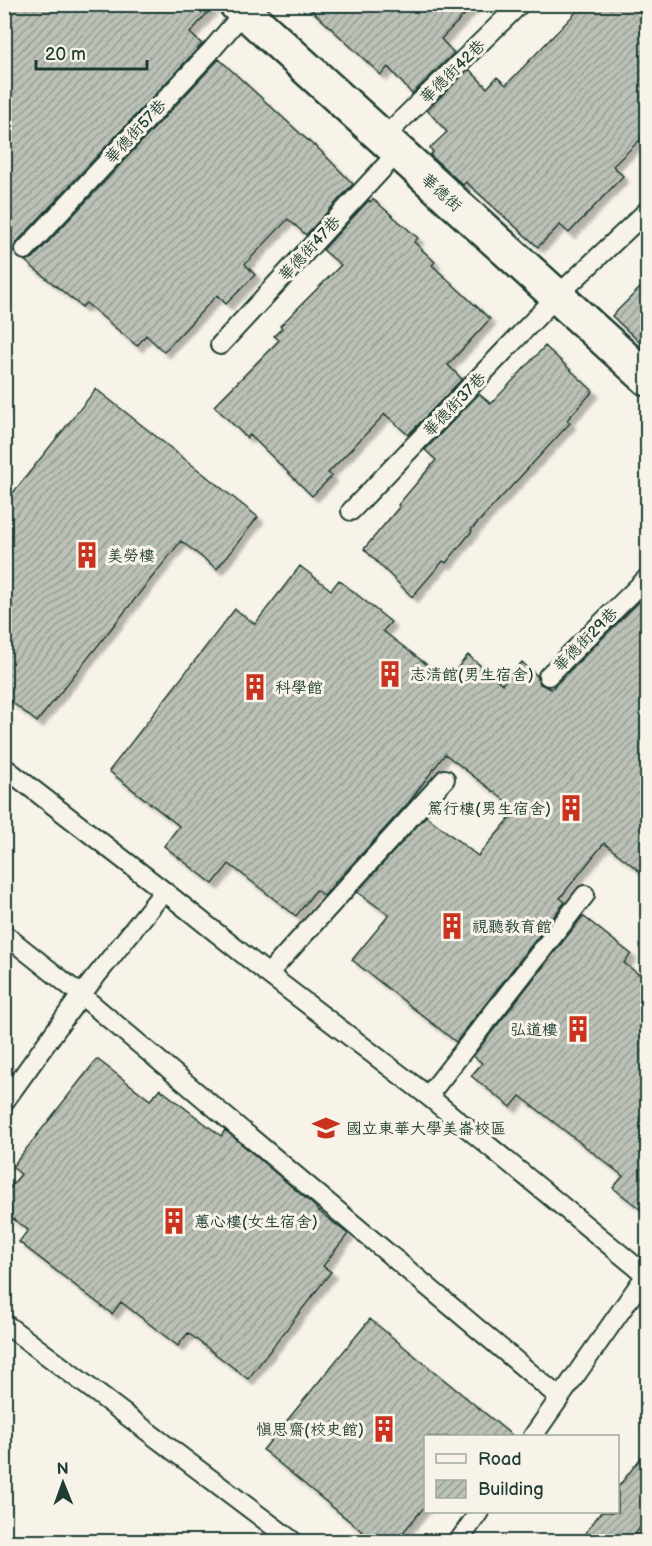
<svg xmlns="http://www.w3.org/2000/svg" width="652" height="1546" font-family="'Balsamiq Sans','LXGW WenKai TC',sans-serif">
<defs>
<pattern id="building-hatch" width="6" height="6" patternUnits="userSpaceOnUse" patternTransform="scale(1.5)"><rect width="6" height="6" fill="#bbc1b6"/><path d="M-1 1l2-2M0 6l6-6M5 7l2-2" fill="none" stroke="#979e95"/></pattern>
<filter id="shadow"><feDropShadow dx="5.5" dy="5.5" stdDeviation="1.5" flood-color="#0004"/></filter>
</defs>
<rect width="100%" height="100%" fill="#f7f3e8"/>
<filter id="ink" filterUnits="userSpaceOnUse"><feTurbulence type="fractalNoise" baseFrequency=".0167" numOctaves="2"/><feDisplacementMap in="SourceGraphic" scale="12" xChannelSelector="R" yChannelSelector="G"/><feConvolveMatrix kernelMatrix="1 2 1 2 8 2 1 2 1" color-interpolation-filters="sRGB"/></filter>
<g filter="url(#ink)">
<path fill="url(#building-hatch)" stroke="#1f3d34" stroke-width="1.5" filter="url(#shadow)" d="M 4,4 L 215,4 L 190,33 L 202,44 L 17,242 L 14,247 L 14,252 L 4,244 Z
M 305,4 L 475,4 L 441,39 L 454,53 L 412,94 L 388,67 L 381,75 Z
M 584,4 L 648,4 L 648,132 L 613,166 L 623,176 L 569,233 L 560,225 L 538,247 L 466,182 L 463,185 L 430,155 L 433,152 L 430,148 L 447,132 L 427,110 L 469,69 L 487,88 L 497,77 L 506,85 Z
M 219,59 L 314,146 L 315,145 L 353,184 L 306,235 L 288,219 L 245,264 L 255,275 L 226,304 L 217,295 L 164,352 L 146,335 L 137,346 L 86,303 L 82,307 L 25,261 L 33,258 Z
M 373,199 L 418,238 L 414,242 L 435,262 L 432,265 L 490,319 L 448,365 L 462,379 L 408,435 L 385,414 L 328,473 L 332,476 L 312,496 L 250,435 L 247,438 L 214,406 L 279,340 L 274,336 L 282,328 L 280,326 L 341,265 L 323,250 L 369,200 L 370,202 Z
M 648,280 L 648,350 L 612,316 Z
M 545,346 L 593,391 L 567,420 L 570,423 L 471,530 L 472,531 L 446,563 L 443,561 L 412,597 L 364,549 L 400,506 L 398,505 L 436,460 L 425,450 L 479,394 L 491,404 Z
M 96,389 L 258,517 L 217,569 L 181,541 L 37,722 L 4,696 L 4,504 Z
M 300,566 L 331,590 L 339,580 L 391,622 L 383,631 L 447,680 L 468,655 L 502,684 L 522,662 L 537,676 L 540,684 L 551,689 L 648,593 L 648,878 L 604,843 L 560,898 L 565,902 L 456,1042 L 352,960 L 389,915 L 357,892 L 426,816 L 478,856 L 517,810 L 445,754 L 409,802 L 339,879 L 338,879 L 324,896 L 316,890 L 296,916 L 229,864 L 213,884 L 164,846 L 179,826 L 109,771 L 235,609 L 255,624 Z
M 583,916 L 631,954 L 624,963 L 648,981 L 648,1215 L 613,1188 L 623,1176 L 520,1096 L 511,1107 L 471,1076 L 482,1063 L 473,1056 Z
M 97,1059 L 150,1100 L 160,1089 L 221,1136 L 225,1130 L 317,1208 L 316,1209 L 348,1234 L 323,1266 L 331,1272 L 248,1379 L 188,1333 L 178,1346 L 121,1302 L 112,1314 L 19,1242 L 28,1230 L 4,1212 L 4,1195 L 21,1174 L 12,1167 Z
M 370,1319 L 514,1437 L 426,1437 L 426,1505 L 395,1542 L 375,1542 L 263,1450 Z
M 648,1449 L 648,1517 L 629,1542 L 579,1542 L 601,1512 L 618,1512 L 618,1487 Z"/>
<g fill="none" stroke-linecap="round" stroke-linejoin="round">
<defs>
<path id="lane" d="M 383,138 L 520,4
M 25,250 L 210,52 L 249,6
M 220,345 L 398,152
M 351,511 L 557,296 L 648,210
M 548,676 L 648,577
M 4,767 L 164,891 L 268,974 L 428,1096 L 646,1275 L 533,1436
M 4,934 L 81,995 L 560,1398
M 268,974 L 445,779
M 428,1096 L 585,895
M 4,1102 L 81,995 L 164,891
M 4,1323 L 294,1542
M 458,1542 L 479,1512"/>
<path id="street" d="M 236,4 L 648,379"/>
</defs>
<use href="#lane" stroke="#1f3d34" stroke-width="22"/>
<use href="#street" stroke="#1f3d34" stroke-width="38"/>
<use href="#lane" stroke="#f7f3e8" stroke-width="18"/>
<use href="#street" stroke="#f7f3e8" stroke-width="33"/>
</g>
</g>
<defs>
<symbol id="building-bare" viewBox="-9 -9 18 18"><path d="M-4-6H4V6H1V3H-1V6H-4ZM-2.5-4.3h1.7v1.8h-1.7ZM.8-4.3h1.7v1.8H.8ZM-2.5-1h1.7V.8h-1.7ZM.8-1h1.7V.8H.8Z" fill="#c8321e" stroke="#f7f3e8" stroke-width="2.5" paint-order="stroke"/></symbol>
<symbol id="university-bare" viewBox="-9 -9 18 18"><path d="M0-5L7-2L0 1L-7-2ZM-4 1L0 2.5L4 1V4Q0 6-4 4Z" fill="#c8321e" stroke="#f7f3e8" stroke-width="2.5" paint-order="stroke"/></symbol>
</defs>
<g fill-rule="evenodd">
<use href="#building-bare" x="68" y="536" width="38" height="38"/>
<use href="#building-bare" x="371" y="655" width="38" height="38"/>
<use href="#building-bare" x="236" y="668" width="38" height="38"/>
<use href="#building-bare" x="552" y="789" width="38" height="38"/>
<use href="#building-bare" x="433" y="907" width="38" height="38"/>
<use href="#building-bare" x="559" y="1010" width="38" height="38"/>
<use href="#university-bare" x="307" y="1109" width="38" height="38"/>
<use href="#building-bare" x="155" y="1202" width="38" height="38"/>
<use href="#building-bare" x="365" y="1410" width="38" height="38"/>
</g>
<g text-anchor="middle" stroke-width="6" stroke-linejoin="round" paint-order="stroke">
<g font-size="16" fill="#1f3d34" stroke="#f7f3e8">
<text transform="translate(452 71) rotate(-44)" y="6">華德街42巷</text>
<text transform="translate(135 131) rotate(-47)" y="6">華德街57巷</text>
<text transform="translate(442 192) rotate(42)" y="6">華德街</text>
<text transform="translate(309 248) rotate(-47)" y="6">華德街47巷</text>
<text transform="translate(454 404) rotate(-46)" y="6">華德街37巷</text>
<text transform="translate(585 639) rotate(-45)" y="6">華德街29巷</text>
</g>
<g font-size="16" fill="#1f3d34" stroke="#f7f3e8" text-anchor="start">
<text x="107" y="561">美勞樓</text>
<text x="410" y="680">志清館(男生宿舍)</text>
<text x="275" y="693">科學館</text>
<text x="551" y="814" text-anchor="end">篤行樓(男生宿舍)</text>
<text x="472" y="932">視聽教育館</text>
<text x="558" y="1035" text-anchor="end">弘道樓</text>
<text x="346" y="1134">國立東華大學美崙校區</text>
<text x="194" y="1227">蕙心樓(女生宿舍)</text>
<text x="364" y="1435" text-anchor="end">慎思齋(校史館)</text>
</g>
</g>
<rect width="652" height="1546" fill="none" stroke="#f7f3e8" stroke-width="24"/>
<rect x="12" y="12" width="628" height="1522" fill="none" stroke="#1f3d34" stroke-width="2" filter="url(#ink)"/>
<rect x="424" y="1435" width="195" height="78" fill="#f7f3e8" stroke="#a1aaa0" stroke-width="1.5"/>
<rect x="436" y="1454" width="30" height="9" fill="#f7f3e8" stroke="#a1aaa0" stroke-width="1.5"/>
<text x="478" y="1465" font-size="18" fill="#1f3d34">Road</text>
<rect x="436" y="1480" width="30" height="18" fill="url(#building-hatch)" stroke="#a1aaa0" stroke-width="1.5"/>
<text x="478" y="1495" font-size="18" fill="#1f3d34">Building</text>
<g transform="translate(63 1483) rotate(359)" stroke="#f7f3e8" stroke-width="4.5" paint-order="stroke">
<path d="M0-4.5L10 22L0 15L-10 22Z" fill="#1f3d34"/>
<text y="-9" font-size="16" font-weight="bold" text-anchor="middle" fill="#1f3d34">N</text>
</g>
<path d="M36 60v9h111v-9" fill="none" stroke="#1f3d34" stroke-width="3"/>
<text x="45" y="60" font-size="18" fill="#1f3d34" stroke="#f7f3e8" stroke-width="4.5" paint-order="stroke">20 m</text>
</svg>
